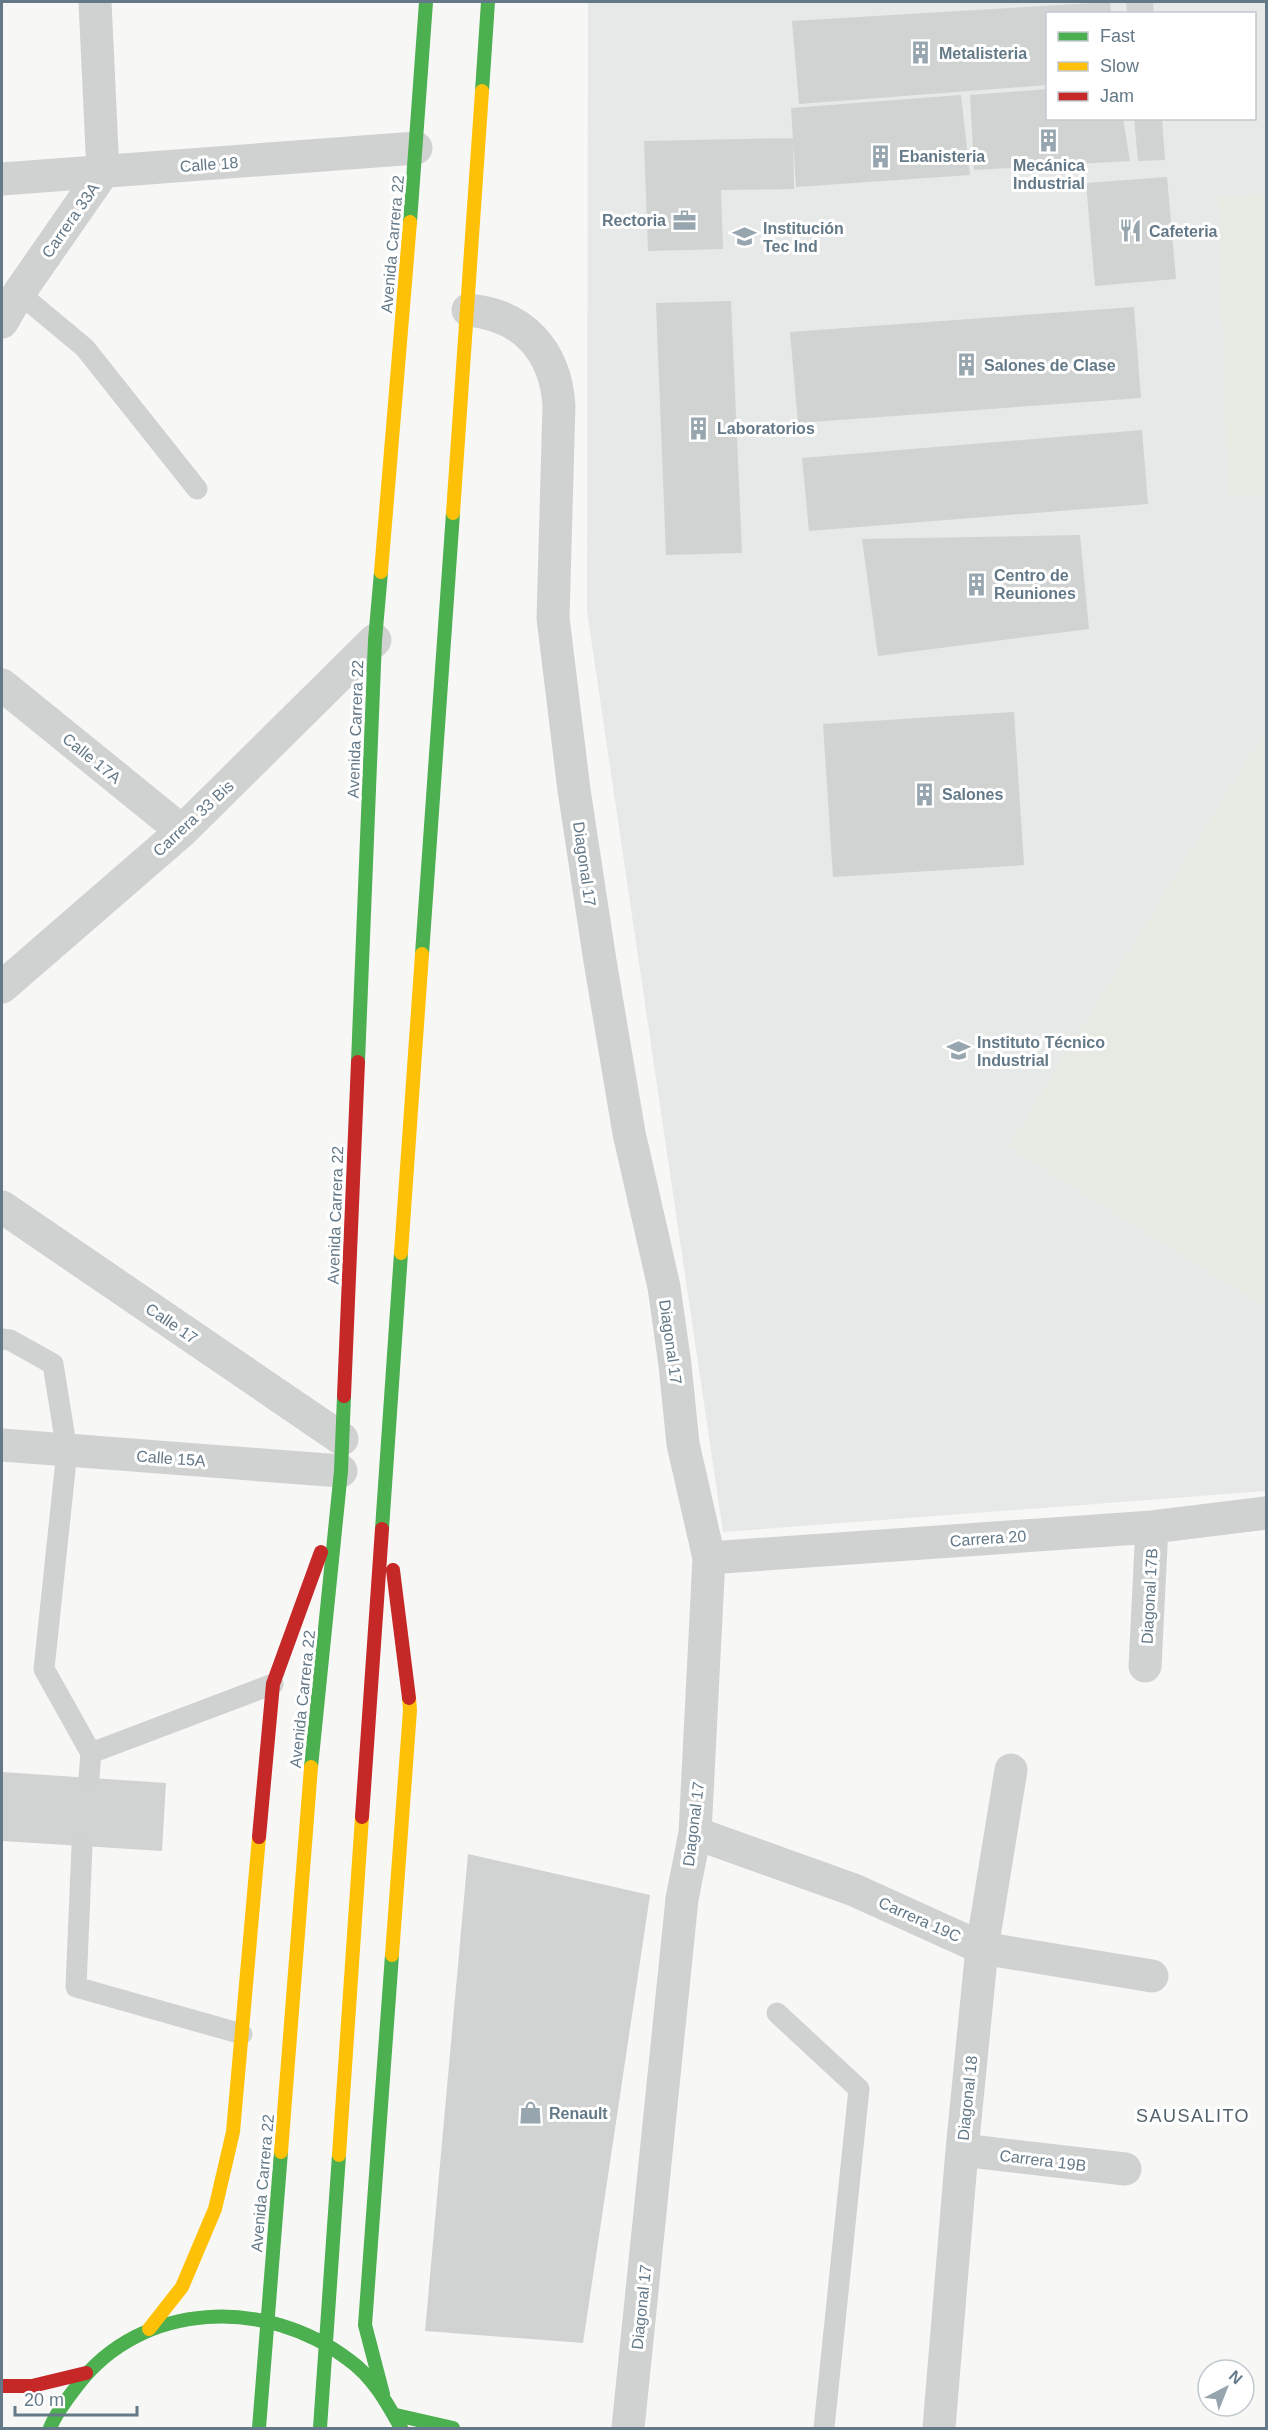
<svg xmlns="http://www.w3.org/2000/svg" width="1268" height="2430" font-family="Arial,sans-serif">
<rect width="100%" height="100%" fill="#f7f7f5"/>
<path fill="#e7e8e8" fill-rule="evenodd" d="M 588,2 L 1266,2 L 1266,1491 L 723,1532 L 587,611 ZM 1048,14 L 1254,14 L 1254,118 L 1048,118 Z"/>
<path fill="#e6eae3" d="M 1266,194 L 1266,495 L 1228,496 L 1218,195 Z
M 1266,729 L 1266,1308 L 1008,1147 Z"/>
<path fill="#d1d3d3" d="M 1110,2 L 1111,14 L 1048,14 L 1048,85 L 799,104 L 792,21 Z
M 1126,2 L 1153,2 L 1154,14 L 1127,14 Z
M 1048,89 L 1048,118 L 1123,118 L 1130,161 L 974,170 L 970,95 Z
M 961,95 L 970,175 L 796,187 L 791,108 Z
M 1134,118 L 1162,118 L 1165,160 L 1138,161 Z
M 793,138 L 794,189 L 721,190 L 723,249 L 648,251 L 644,141 Z
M 1167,177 L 1176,279 L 1095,286 L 1086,183 Z
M 731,301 L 742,553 L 666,555 L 656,303 Z
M 1134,307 L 1141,398 L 798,423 L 790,332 Z
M 1142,430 L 1148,504 L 809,531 L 802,458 Z
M 1080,535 L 1089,629 L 878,656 L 862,539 Z
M 1014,712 L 1024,865 L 833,877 L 823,724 Z
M 2,1772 L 166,1783 L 162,1851 L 2,1841 Z
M 468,1854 L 650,1895 L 583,2343 L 425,2331 Z"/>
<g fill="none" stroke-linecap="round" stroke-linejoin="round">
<path stroke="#d0d2d2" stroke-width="21" d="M 19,293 L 85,348 L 197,489
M 2,1339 L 10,1340 L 53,1364 L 67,1451 L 44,1669 L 91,1753 L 89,1777
M 91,1753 L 273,1684
M 82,1846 L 76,1987 L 242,2034
M 777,2013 L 859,2089 L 824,2428"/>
<path stroke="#d0d2d2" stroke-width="33" d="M 2,179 L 416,148
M 468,310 C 523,315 555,350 559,405 L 553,618 L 574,790 L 600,961 L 629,1133 L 664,1287 L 675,1365 L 683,1444 L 709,1558 L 695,1833 L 682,1899 L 628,2428
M 2,322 L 19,293 L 103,172 L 95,2
M 2,685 L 182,831
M 2,987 L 182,831 L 375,640
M 2,1207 L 342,1439
M 2,1445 L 341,1471
M 709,1558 L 1152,1527 L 1266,1513
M 1145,1666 L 1152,1527
M 695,1833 L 854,1890 L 982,1948 L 1152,1976
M 962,2150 L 1125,2169
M 939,2428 L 962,2150 L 982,1948 L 1011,1770"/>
<path stroke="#4caf50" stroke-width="14" d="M 482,91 L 488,2
M 410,222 L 426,2
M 422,954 L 453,513
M 358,1062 L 375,640 L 381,572
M 382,1529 L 401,1253
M 311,1767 L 341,1471 L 344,1396
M 383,2394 L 365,2325 L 392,1955
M 396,2415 L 453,2428
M 50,2428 C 56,2413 67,2399 77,2386 C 142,2300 267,2297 349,2360 C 373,2377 387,2403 401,2428
M 259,2428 L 281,2152
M 320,2428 L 339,2155"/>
<path stroke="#ffc107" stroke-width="14" d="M 453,513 L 482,91
M 381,572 L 410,222
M 401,1253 L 422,954
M 392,1955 L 410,1710 L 409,1698
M 281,2152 L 311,1767
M 339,2155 L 362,1817
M 149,2329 L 182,2287 L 215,2209 L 233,2132 L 259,1837"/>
<path stroke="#c62828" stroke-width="14" d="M 344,1396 L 358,1062
M 393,1570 L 409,1698
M 362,1817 L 382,1529
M 259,1837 L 273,1684 L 321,1552
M 2,2386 L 32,2386 L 86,2373"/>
</g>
<defs>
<symbol id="building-bare" viewBox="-9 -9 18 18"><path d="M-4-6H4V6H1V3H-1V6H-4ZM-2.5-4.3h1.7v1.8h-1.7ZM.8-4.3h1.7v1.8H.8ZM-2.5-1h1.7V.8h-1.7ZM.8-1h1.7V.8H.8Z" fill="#97a5ae" stroke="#fff" stroke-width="2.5" paint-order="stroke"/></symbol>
<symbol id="office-bare" viewBox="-9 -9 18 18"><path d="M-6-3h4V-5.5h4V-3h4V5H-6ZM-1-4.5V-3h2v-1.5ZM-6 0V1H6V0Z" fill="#97a5ae" stroke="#fff" stroke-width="2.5" paint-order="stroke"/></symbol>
<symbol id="restaurant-bare" viewBox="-9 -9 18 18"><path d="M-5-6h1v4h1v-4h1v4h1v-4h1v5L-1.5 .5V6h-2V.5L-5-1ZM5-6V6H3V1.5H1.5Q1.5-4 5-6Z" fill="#97a5ae" stroke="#fff" stroke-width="2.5" paint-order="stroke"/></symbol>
<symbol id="school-bare" viewBox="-9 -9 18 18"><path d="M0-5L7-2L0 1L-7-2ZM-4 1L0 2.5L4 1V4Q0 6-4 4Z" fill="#97a5ae" stroke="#fff" stroke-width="2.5" paint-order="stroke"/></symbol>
<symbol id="shop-bare" viewBox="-9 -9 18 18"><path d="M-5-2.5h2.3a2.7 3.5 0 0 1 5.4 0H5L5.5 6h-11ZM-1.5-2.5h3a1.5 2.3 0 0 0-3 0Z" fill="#97a5ae" stroke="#fff" stroke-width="2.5" paint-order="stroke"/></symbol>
</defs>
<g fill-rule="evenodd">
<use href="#building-bare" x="904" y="36" width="33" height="33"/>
<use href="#building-bare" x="1032" y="124" width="33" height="33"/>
<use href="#building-bare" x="864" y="140" width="33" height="33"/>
<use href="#office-bare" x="668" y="204" width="33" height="33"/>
<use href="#restaurant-bare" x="1114" y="214" width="33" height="33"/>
<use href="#school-bare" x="728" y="220" width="33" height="33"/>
<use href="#building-bare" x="950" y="348" width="33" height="33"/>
<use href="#building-bare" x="682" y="412" width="33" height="33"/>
<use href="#building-bare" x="960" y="568" width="33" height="33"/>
<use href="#building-bare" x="908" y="778" width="33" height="33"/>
<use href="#school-bare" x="942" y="1034" width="33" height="33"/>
<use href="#shop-bare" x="514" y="2096" width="33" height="33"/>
</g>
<g text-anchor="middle" stroke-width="6" stroke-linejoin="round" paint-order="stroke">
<g font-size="16" font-weight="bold" fill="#647988" stroke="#fff" text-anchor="start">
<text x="939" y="59">Metalisteria</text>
<text x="899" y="162">Ebanisteria</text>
<text x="1049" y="171" text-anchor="middle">Mecánica<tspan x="1049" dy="18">Industrial</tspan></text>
<text x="666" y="226" text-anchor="end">Rectoria</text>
<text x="763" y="234">Institución<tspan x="763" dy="18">Tec Ind</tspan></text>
<text x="1149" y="237">Cafeteria</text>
<text x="984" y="371">Salones de Clase</text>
<text x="717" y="434">Laboratorios</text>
<text x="994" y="581">Centro de<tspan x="994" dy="18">Reuniones</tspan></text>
<text x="942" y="800">Salones</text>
<text x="977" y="1048">Instituto Técnico<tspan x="977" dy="18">Industrial</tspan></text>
<text x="549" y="2119">Renault</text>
</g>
<g font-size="16" fill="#647988" stroke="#fff">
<text transform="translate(209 164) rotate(-4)" y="6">Calle 18</text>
<text transform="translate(70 220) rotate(-55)" y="6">Carrera 33A</text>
<text transform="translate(392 244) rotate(-85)" y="6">Avenida Carrera 22</text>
<text transform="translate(355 729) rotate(-88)" y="6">Avenida Carrera 22</text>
<text transform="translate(92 758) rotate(39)" y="6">Calle 17A</text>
<text transform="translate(193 818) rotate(-43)" y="6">Carrera 33 Bis</text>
<text transform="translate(585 864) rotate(82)" y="6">Diagonal 17</text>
<text transform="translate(335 1215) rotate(-88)" y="6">Avenida Carrera 22</text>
<text transform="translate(172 1323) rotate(34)" y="6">Calle 17</text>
<text transform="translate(671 1342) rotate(82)" y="6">Diagonal 17</text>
<text transform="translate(171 1458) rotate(4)" y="6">Calle 15A</text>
<text transform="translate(988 1538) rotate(-4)" y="6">Carrera 20</text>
<text transform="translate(1149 1596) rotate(-87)" y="6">Diagonal 17B</text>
<text transform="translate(302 1699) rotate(-84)" y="6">Avenida Carrera 22</text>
<text transform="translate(693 1824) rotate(-83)" y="6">Diagonal 17</text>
<text transform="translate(920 1919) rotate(24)" y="6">Carrera 19C</text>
<text transform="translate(967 2098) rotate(-84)" y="6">Diagonal 18</text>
<text transform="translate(1043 2160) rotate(7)" y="6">Carrera 19B</text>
<text transform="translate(262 2183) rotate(-85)" y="6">Avenida Carrera 22</text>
<text transform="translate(641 2307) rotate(-84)" y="6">Diagonal 17</text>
</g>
<g font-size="18" letter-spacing="1.5" fill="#52626d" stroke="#fff">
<text x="1193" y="2122">SAUSALITO</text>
</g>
</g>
<rect width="1268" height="2430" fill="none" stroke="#647988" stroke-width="6"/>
<rect x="1046" y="12" width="210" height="108" fill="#ffffff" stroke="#c1c9cf" stroke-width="1.5"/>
<rect x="1058" y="32" width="30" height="9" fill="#4caf50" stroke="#c1c9cf" stroke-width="1.5"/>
<text x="1100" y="42" font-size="18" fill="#647988">Fast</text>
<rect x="1058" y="62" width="30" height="9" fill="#ffc107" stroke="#c1c9cf" stroke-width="1.5"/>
<text x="1100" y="72" font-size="18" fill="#647988">Slow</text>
<rect x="1058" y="92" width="30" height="9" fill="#c62828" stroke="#c1c9cf" stroke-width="1.5"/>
<text x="1100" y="102" font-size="18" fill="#647988">Jam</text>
<g transform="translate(1226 2388) rotate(42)"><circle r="28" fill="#ffffff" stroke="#c1c9cf" stroke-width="1.5"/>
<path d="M0-4.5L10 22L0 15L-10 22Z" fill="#97a5ae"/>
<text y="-9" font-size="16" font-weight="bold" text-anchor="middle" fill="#647988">N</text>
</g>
<path d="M15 2406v9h122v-9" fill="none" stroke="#647988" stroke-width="3"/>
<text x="24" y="2406" font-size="18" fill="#647988" stroke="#ffffff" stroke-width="4.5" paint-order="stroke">20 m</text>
</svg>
